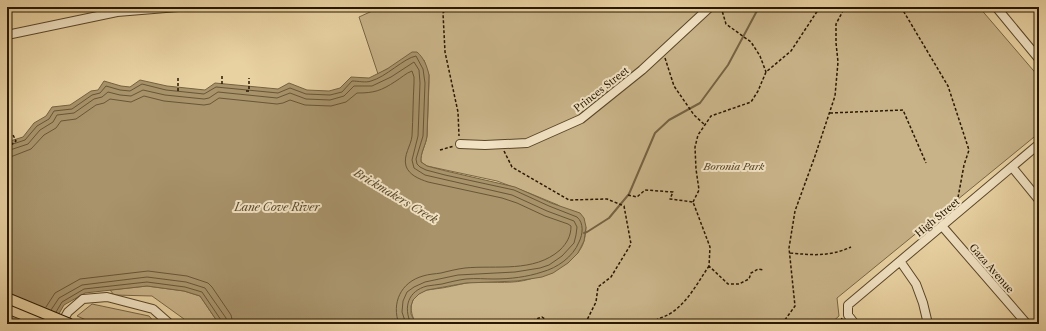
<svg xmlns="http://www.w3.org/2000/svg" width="1046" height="331" font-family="'Libre Caslon Text',serif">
<rect width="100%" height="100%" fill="#e9d2a2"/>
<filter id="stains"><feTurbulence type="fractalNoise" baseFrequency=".005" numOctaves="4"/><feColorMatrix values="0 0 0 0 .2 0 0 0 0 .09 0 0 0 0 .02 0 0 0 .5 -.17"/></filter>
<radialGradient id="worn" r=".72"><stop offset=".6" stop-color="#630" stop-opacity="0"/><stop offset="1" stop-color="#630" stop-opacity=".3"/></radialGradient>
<path fill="#c8b287" stroke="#786544" d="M 381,7 L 979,7 L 1039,77 L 1039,133 L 837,298 L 839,316 L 830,324 L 416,324 C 408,309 409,296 427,290 C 432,289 437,289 442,288 C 455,286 466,282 478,282 C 495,282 514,284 530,279 C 538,277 545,272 552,268 C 574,258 585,253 586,227 L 558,205 L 529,193 L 497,181 L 427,166 L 421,162 C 420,153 426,145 427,136 L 429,83 L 429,75 L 424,60 L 387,69 L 378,74 L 359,17 Z
M 147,286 L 184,291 L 200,296 L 219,324 L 187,324 L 184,319 L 152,296 L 114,295 L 110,290 Z
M 92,304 L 149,316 L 156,324 L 95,324 L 77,316 Z"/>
<path fill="#a8936b" stroke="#756241" d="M 412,52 L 417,52 C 424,58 427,66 429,75 L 427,136 C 426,145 420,153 421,162 L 427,166 L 446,171 L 515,187 L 551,203 L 580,213 L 584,218 L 586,227 L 584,241 L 578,253 L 568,263 L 553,273 L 542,277 L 517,281 L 466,283 L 427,290 L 419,294 L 413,300 L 411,306 L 411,314 L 416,324 L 219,324 L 200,296 L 184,291 L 147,286 L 85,293 L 64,305 L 53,324 L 7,324 L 7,142 L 23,137 L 34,123 L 46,116 L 52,107 L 70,105 L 91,91 L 98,90 L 104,81 L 121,86 L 130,87 L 140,80 L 167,86 L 205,90 L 215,83 L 278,89 L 289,83 L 307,90 L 329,91 L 340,88 L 351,77 L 369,78 L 387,69 Z"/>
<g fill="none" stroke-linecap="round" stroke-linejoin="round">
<path stroke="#685636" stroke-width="1" d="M 7,146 L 25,140 L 37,126 L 49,119 L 54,111 L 72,109 L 92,95 L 100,93 L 106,86 L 120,90 L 130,91 L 142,84 L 166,90 L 204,94 L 216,87 L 278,93 L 290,88 L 306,94 L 330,95 L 342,92 L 352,81 C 358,81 366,83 371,81 C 386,77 404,58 416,56 L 423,69 L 425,83 L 423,136 L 416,159 L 417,164 L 420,167 L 426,170 L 445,175 L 514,190 L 549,206 L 577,217 C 584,223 583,234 579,242 C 573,257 557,268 542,272 C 527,277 510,279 494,279 C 485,279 476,278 466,279 C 458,280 450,282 442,284 C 437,285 432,285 427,286 C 408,291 403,307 411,324
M 7,151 L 28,144 L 40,130 L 53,122 L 57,115 L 74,113 L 94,99 L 102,97 L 108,92 L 120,95 L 131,96 L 143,90 L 165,95 L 204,99 L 209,98 L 218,92 L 277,98 L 290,93 L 306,99 L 330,100 L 344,96 L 354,86 L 372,86 L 391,77 L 414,62 L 419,70 L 420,83 L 418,136 L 412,160 L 414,168 L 425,175 L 512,195 L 547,211 L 574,221 L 577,227 L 576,235 L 574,243 L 562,256 L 549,265 L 540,268 L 515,272 L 458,275 L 425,282 L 414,287 L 407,292 L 403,301 L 402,312 L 406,324
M 7,157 L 13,156 L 31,149 L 44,135 L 56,128 L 61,121 L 76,119 L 96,105 L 104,103 L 110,99 L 131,102 L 144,96 L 164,101 L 204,105 L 210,104 L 219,98 L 277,104 L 283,103 L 290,100 L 305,105 L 331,106 L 346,102 L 357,93 C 374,93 381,91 396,81 C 401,78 406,73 412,71 L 414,77 L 414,83 C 413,100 413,118 412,136 C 411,146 403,155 406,166 C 409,175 419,179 428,182 L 502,198 L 517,203 L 545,216 L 568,224 L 571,226 C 571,236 567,243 560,250 C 534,273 496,265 465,268 C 457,269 449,271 441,273 C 435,274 429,274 423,276 C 401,282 391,303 399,324
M 46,307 L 55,293 L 80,279 L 148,271 L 187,276 L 208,283 L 212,287 L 231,315 L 233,324
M 51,310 L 59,298 L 82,285 L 147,277 L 186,282 L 205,288 L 226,318 L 227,324
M 56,312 L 62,302 L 84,289 L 147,282 L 185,287 L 202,292 L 221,320 L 222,324"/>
<path stroke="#756241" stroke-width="2" d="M 584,233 L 587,232 L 609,218 L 629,194 L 655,133 L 669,120 L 700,103 L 728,65 L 759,7"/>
<defs>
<path id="minor" d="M 996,7 L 1039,59
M 7,35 L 117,12 L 178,7
M 460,144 L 485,145 L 527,143 L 581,119 L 642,70 L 710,7
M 1012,167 L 1039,200
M 942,226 L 1027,324
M 900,261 L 916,284 L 923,303 L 928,324
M 61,324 L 68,312 L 83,299 L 107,297 L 153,309 L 170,324
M 855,324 L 848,315 L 848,305 L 1039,144"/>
<path id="major" d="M 7,308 L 47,324"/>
</defs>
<use href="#minor" stroke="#594629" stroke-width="10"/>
<use href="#major" stroke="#291801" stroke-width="12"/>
<path stroke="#291801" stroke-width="1.5" stroke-dasharray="3 2" stroke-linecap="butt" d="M 448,7 L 443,13 L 445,52 L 458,112 L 459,136
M 721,7 L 726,24 L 751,42 L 760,56 L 766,72
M 901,7 L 948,86 L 969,150 L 964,165 L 957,203
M 665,58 L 674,86 L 694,115 L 705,125
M 222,76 L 222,86
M 178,78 L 178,91
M 246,91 L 249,91 L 249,78
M 830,113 L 903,110 L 926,163
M 11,145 L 16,141 L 13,135
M 440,150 L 454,146
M 504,151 L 512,167 L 569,200 L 607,199 L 624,206 L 631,244 L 611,277 L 598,287 L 596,302 L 585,324
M 628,195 L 637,197 L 645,190 L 673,192 L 670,199 L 693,202 L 710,247 L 709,266 L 728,284 L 739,284 L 749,279 L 751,273 L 758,269 L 764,270
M 693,202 L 699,190 L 696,169 L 695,147 L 698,135 L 711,116 L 751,102 L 758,91 L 766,72 L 791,51 L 820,7
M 790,253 C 813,255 829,257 851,247
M 523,324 L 542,317 L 552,324
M 652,324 C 658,317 664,318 671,313 C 688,302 698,282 709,266
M 782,324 L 795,306 L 789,248 L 795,211 L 815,156 L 835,96 L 838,62 L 836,43 L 836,24 L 845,7
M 839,324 L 842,318"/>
<use href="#minor" stroke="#f1e2c3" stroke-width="8"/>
<use href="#major" stroke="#e9d2a2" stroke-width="10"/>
<defs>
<path id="major-bridge" d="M 7,298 L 70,324"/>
</defs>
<use href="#major-bridge" stroke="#291801" stroke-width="12" stroke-linecap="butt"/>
<use href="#major-bridge" stroke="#e9d2a2" stroke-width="10"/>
</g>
<g text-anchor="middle" stroke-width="4" stroke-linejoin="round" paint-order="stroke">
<g font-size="10" fill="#291801" stroke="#f1e2c3">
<text transform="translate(601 89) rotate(-38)" y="4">Princes Street</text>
<text transform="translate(937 217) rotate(-40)" y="4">High Street</text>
<text transform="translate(992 268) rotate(49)" y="4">Gaza Avenue</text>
</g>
<g font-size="10" font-style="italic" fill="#594629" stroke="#f1e2c3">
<text x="734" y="170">Boronia Park</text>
</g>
<g font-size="11" font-style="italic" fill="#5c492b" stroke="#f1e2c3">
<text transform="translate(396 196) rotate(31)" y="4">Brickmakers Creek</text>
<text x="277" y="211">Lane Cove River</text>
</g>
</g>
<rect width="1046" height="331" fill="none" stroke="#e9d2a2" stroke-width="24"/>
<rect x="8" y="8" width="1030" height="315" fill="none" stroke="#291801" stroke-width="2"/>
<rect x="12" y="12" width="1022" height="307" fill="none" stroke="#291801"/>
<rect width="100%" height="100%" filter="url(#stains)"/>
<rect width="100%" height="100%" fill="url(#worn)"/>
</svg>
